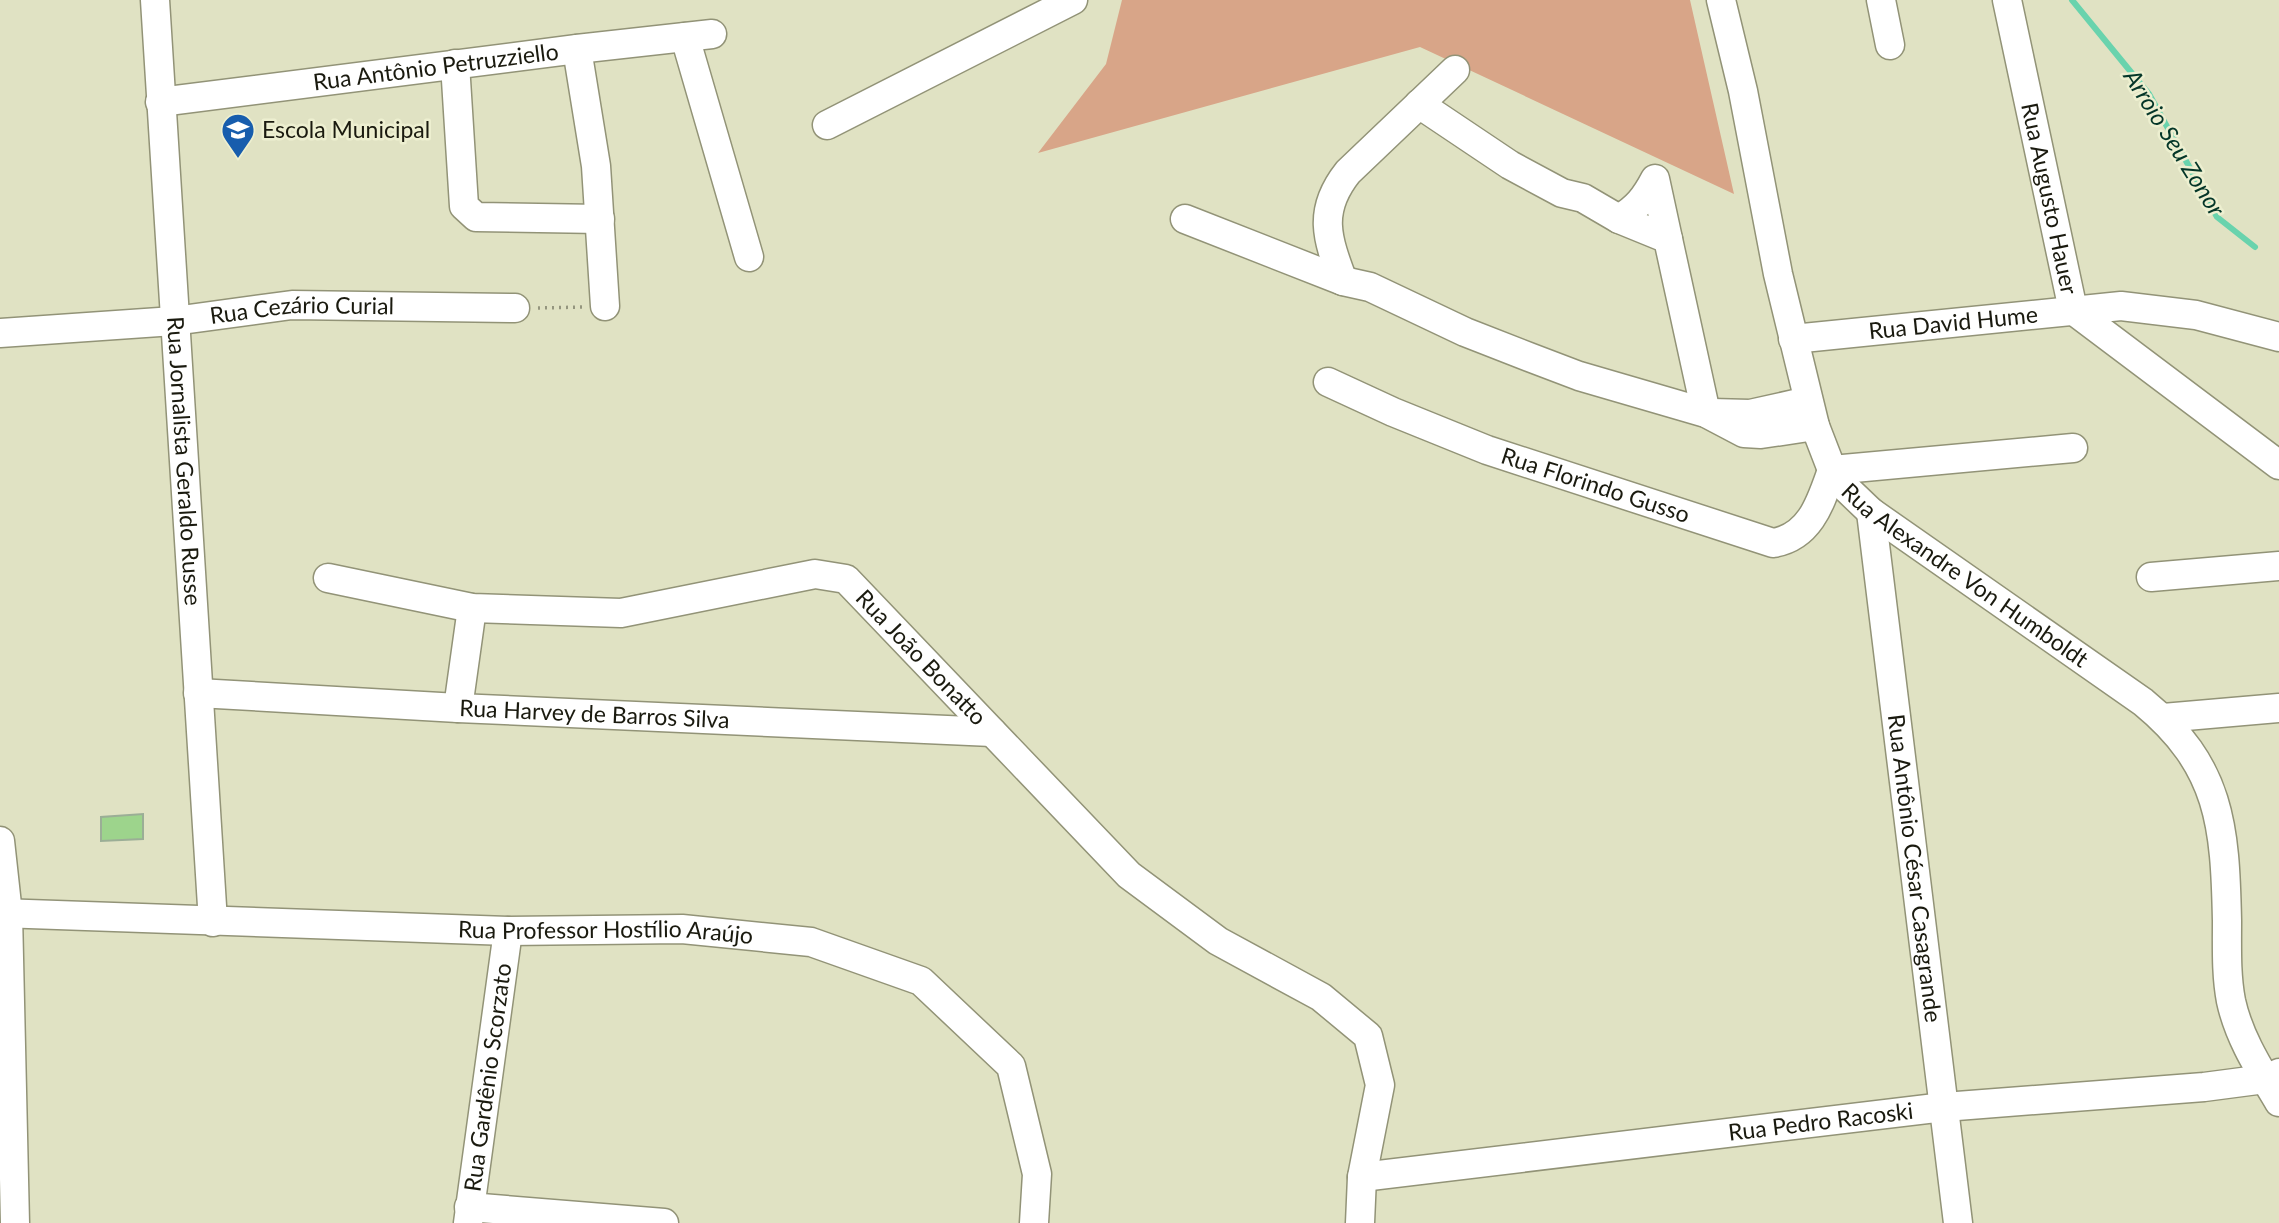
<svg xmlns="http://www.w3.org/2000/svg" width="2279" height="1223" font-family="Lato,sans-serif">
<rect width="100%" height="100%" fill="#e0e2c3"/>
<path fill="#d8a588" d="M 1122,0 L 1690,0 L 1734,194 L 1420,47 L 1038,153 L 1106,64 Z"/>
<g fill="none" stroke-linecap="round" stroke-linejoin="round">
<path stroke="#69d3ad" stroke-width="6" d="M 2072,0 L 2149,94 L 2217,217 L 2255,247"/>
</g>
<path fill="#9dd48c" stroke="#9bae96" stroke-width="2" d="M 143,814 L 143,839 L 101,841 L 101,817 Z"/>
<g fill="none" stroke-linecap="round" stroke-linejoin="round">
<defs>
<g id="minor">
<path id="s1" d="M 155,0 L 213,922"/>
<path id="s2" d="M 1721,0 L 1743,91 L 1778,274 L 1815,426 L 1832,470 L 1848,490 L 1871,512 L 2143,702 C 2221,766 2225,826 2227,921 C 2227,948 2226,975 2231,1001 C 2239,1038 2260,1070 2279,1102"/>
<path d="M 1881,0 L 1890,45"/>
<path id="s3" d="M 2007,0 L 2073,310 L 2279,465"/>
<path d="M 685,37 L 749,257"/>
<path d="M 577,49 L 596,166 L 605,306"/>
<path d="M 455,64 L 464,206 L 476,217 L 600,219"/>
<path id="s4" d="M 160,102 L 577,49 L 712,34"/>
<path d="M 1419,104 L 1510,165 L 1562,193 L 1583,198 L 1619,219 L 1668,239 L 1706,413"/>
<path d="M 827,125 L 1073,0"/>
<path d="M 1185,219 L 1343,281 L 1370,287 L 1465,332 L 1529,357 L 1579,376 L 1706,413 L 1744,433 L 1761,434 L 1815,426"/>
<path d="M 1619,219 C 1637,208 1645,198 1655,179 L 1668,239"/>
<path d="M 1343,281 C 1327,238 1317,211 1348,172 L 1455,70"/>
<path id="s5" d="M 0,333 L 174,321 L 292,305 L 515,308"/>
<path id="s6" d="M 1793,339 L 2121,306 L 2196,315 L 2279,337"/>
<path id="s7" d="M 1328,382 L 1393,412 L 1487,450 L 1773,543 C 1811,537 1821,501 1832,470 L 2073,448"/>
<path d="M 1712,413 L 1750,414 L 1808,401"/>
<path id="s8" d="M 1871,512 L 1958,1223"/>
<path d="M 2151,577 L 2279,566"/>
<path id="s9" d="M 328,578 L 472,608 L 621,613 L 815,574 L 846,579 L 1129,875 L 1218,941 L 1321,997 L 1368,1036 L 1380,1085 L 1362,1177 L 1360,1223"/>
<path id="s10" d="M 198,693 L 458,708 L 992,732"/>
<path d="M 458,708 L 472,608"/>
<path d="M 2163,718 L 2279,708"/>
<path d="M 0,841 L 8,914 L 15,1223"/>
<path id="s11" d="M 0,913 L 508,931 L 682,929 L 811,942 L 921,981 L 1011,1066 L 1037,1174 L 1034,1223"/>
<path id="s12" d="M 1362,1177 L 1944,1107 L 2204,1087 L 2265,1079 L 2279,1073"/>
<path d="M 469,1207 L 664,1223"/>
<path id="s13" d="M 468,1223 L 508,931"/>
</g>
</defs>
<use href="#minor" stroke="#929377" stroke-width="31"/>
<path stroke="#94957e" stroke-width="3.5" stroke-dasharray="2 5" stroke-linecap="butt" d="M 538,308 L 583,307"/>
<use href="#minor" stroke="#fff" stroke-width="28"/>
</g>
<defs>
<symbol id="school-pin" viewBox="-11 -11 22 30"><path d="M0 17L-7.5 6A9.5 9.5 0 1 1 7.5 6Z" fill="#175dad" stroke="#edefd0"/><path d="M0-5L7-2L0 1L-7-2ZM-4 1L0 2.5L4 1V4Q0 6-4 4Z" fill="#fff"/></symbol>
</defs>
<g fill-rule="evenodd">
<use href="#school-pin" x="219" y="111" width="38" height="52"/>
</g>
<g text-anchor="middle" stroke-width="5" stroke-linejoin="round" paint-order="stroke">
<g font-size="23" fill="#1a1a0f" stroke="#edefd0">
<text dy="8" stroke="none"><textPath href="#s4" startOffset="278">Rua Antônio Petruzziello</textPath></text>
<text dy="8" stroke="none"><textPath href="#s3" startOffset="203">Rua Augusto Hauer</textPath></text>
<text dy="8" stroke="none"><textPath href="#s5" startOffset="303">Rua Cezário Curial</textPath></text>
<text dy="8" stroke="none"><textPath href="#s6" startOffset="161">Rua David Hume</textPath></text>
<text dy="8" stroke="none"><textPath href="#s1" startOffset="462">Rua Jornalista Geraldo Russe</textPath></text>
<text dy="8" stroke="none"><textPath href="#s7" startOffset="287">Rua Florindo Gusso</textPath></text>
<text dy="8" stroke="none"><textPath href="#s2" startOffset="654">Rua Alexandre Von Humboldt</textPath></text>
<text dy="8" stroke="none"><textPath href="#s9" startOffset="634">Rua João Bonatto</textPath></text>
<text dy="8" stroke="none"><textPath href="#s10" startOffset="397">Rua Harvey de Barros Silva</textPath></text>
<text dy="8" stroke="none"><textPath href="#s8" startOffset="359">Rua Antônio César Casagrande</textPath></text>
<text dy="8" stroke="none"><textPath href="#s11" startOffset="606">Rua Professor Hostílio Araújo</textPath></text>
<text dy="8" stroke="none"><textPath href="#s13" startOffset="147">Rua Gardênio Scorzato</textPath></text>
<text dy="8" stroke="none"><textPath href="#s12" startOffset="462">Rua Pedro Racoski</textPath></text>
</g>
<g font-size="23" fill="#1a1a0f" stroke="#edefd0" text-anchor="start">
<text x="262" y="138">Escola Municipal</text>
</g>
<g font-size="24" font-style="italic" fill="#043628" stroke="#edefd0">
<text transform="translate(2174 143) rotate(58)" y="8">Arroio Seu Zonor</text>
</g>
</g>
</svg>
